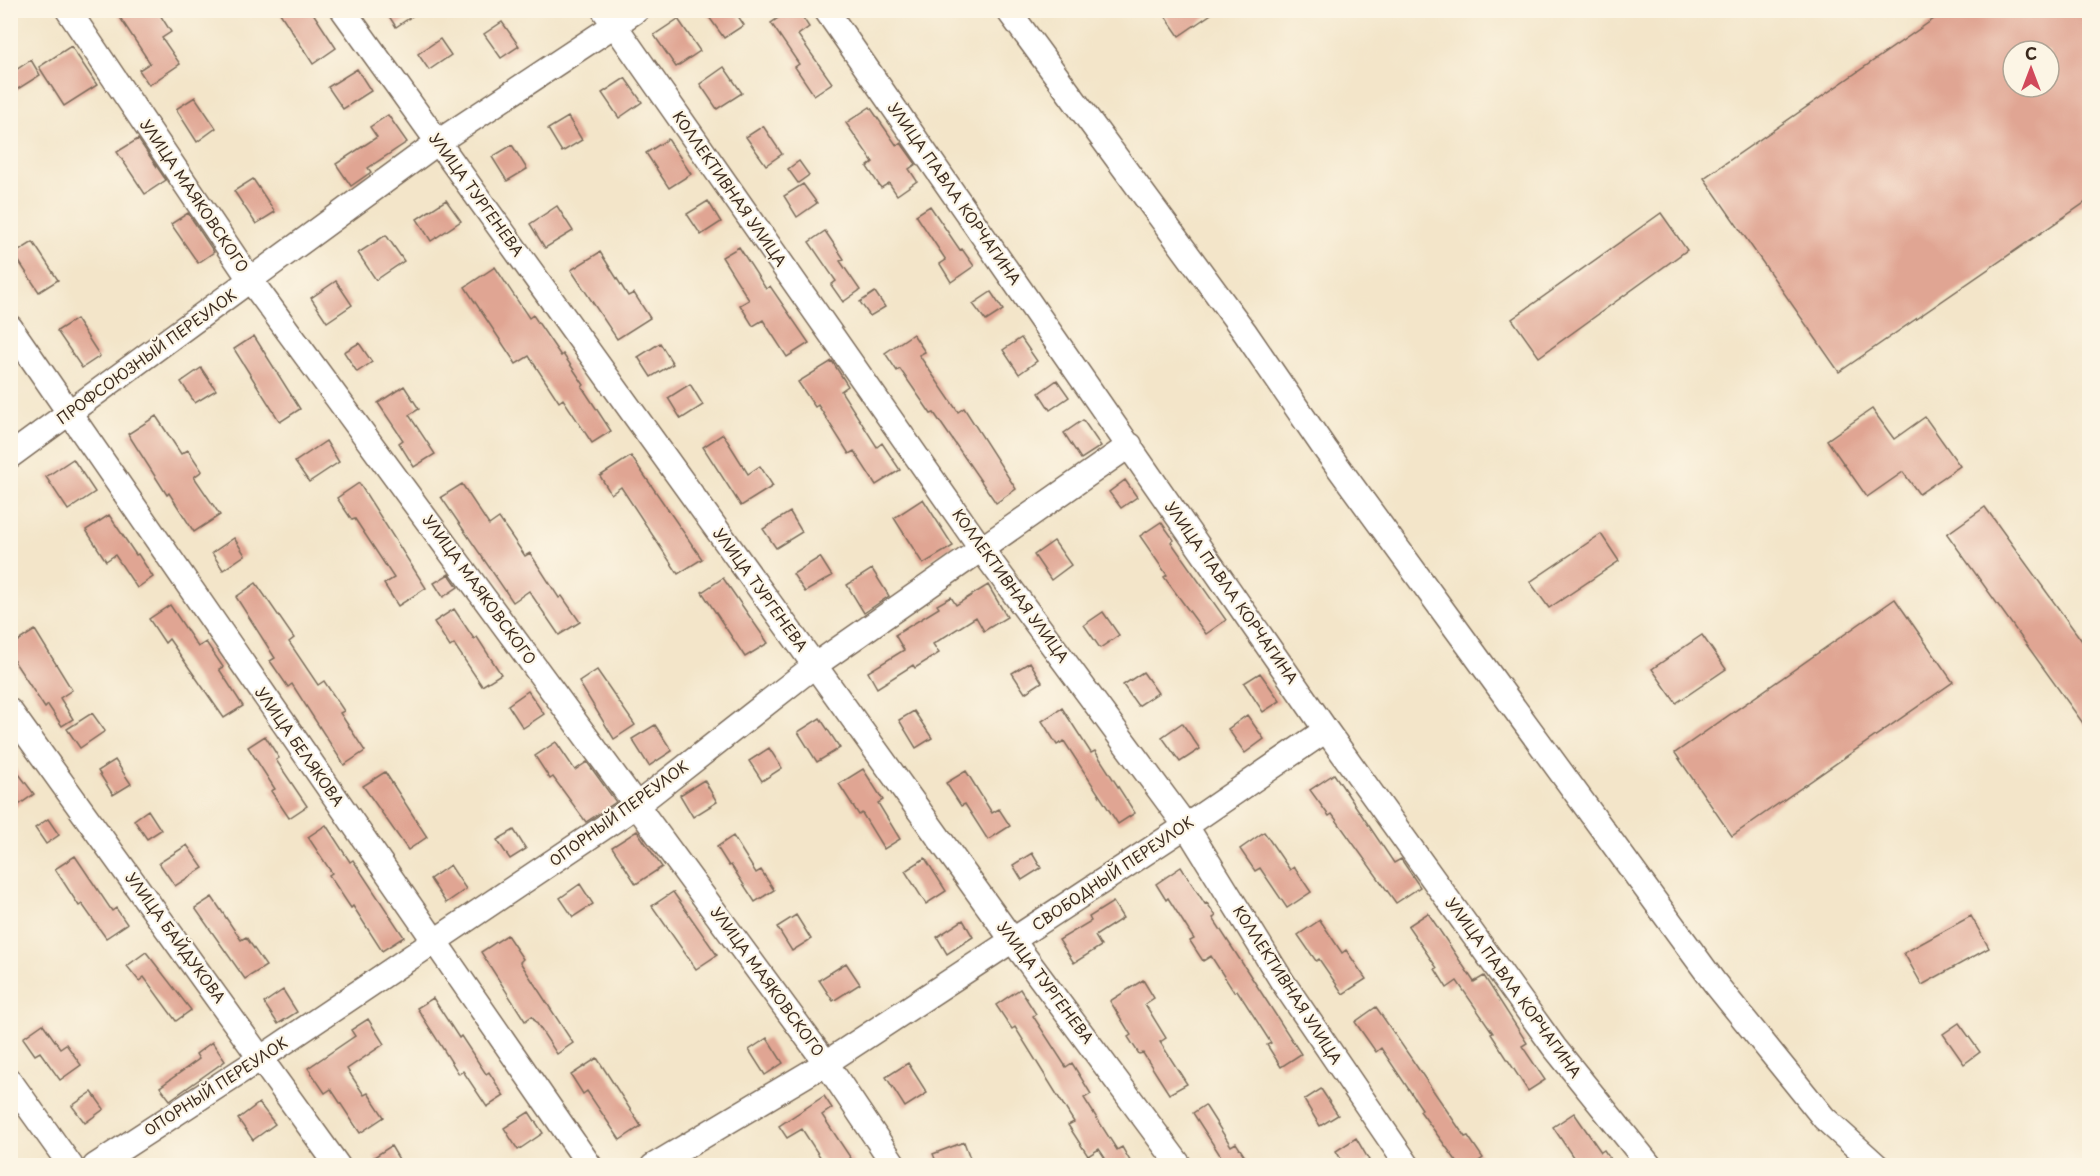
<svg xmlns="http://www.w3.org/2000/svg" width="2100" height="1176" font-family="'Playpen Sans',sans-serif">
<rect width="100%" height="100%" fill="#fcf5e5"/>
<filter id="ink" filterUnits="userSpaceOnUse"><feTurbulence type="fractalNoise" baseFrequency=".0167" numOctaves="2"/><feDisplacementMap in="SourceGraphic" scale="12" xChannelSelector="R" yChannelSelector="G"/><feConvolveMatrix kernelMatrix="1 2 1 2 8 2 1 2 1" color-interpolation-filters="sRGB"/></filter>
<filter id="wash" filterUnits="userSpaceOnUse"><feTurbulence type="fractalNoise" baseFrequency=".008" numOctaves="4" result="noise"/><feDisplacementMap in="SourceGraphic" scale="24" xChannelSelector="R" yChannelSelector="G"/><feGaussianBlur stdDeviation="1.35" result="paint"/><feColorMatrix in="noise" values="0 0 0 0 0 0 0 0 0 0 0 0 0 0 0 0 0 1.4 0 .05"/><feComposite in="paint" operator="in"/></filter>
<g filter="url(#wash)">
<rect width="100%" height="100%" fill="#f3e5c9"/>
<g id="blocks">
<path fill="#e0a593" fill-rule="evenodd" d="M 115,10 L 157,10 L 171,32 L 162,38 L 180,64 L 149,85 L 139,70 L 150,63 Z
M 278,10 L 311,10 L 336,48 L 313,64 Z
M 385,10 L 421,10 L 396,27 Z
M 704,10 L 734,10 L 744,25 L 724,38 Z
M 790,10 L 798,10 L 809,27 L 798,35 L 832,83 L 814,95 L 795,67 L 799,64 L 771,23 Z
M 1161,10 L 1217,10 L 1179,36 Z
M 1947,10 L 2090,10 L 2090,199 L 1839,372 L 1704,178 ZM 2013,51 L 2049,51 L 2049,87 L 2013,87 Z
M 678,19 L 700,51 L 676,67 L 654,35 Z
M 502,22 L 519,46 L 501,58 L 484,34 Z
M 440,39 L 451,55 L 429,70 L 418,54 Z
M 71,46 L 97,85 L 64,106 L 39,67 Z
M 31,60 L 40,75 L 10,94 L 10,74 Z
M 724,67 L 742,93 L 717,109 L 700,84 Z
M 357,69 L 371,91 L 343,109 L 328,87 Z
M 625,78 L 642,102 L 619,118 L 602,93 Z
M 195,97 L 216,128 L 197,142 L 176,109 Z
M 870,107 L 897,146 L 901,143 L 916,164 L 909,169 L 917,181 L 897,195 L 889,183 L 881,188 L 867,167 L 873,162 L 846,123 Z
M 388,115 L 407,142 L 368,168 L 371,172 L 351,186 L 336,164 L 377,137 L 370,127 Z
M 568,117 L 582,140 L 562,152 L 548,129 Z
M 763,126 L 782,154 L 766,165 L 746,137 Z
M 138,139 L 166,180 L 145,194 L 117,152 Z
M 668,139 L 691,174 L 669,188 L 646,153 Z
M 512,145 L 527,169 L 507,181 L 492,157 Z
M 799,161 L 809,175 L 798,183 L 788,169 Z
M 253,179 L 275,212 L 256,224 L 234,191 Z
M 803,184 L 817,203 L 797,217 L 784,196 Z
M 446,200 L 461,221 L 431,241 L 417,219 Z
M 708,201 L 721,222 L 701,235 L 687,214 Z
M 557,206 L 573,231 L 545,248 L 530,224 Z
M 930,206 L 960,250 L 962,249 L 974,266 L 951,282 L 940,264 L 946,260 L 916,215 Z
M 188,213 L 214,252 L 198,263 L 171,224 Z
M 1661,213 L 1687,250 L 1539,357 L 1512,319 Z
M 825,231 L 844,259 L 840,261 L 860,290 L 843,302 L 831,285 L 836,281 L 809,242 Z
M 386,235 L 404,261 L 376,280 L 358,253 Z
M 33,242 L 58,280 L 39,292 L 14,254 Z
M 739,247 L 766,289 L 770,286 L 809,343 L 787,357 L 763,320 L 753,326 L 740,305 L 749,300 L 722,257 Z
M 600,252 L 628,296 L 634,293 L 650,318 L 617,339 L 571,270 Z
M 495,267 L 529,318 L 533,315 L 561,356 L 563,354 L 584,385 L 582,387 L 611,431 L 592,443 L 563,399 L 559,402 L 529,356 L 516,364 L 465,287 Z
M 336,281 L 352,305 L 327,322 L 311,298 Z
M 875,292 L 885,307 L 870,316 L 860,302 Z
M 991,292 L 1003,310 L 986,321 L 973,304 Z
M 76,319 L 100,356 L 82,368 L 57,331 Z
M 913,334 L 925,352 L 919,355 L 958,412 L 964,408 L 1016,489 L 996,503 L 934,413 L 931,414 L 900,369 L 897,371 L 885,353 Z
M 254,336 L 300,409 L 280,422 L 234,349 Z
M 1021,338 L 1037,361 L 1019,374 L 1003,350 Z
M 359,343 L 372,362 L 357,372 L 344,352 Z
M 660,343 L 673,364 L 651,377 L 638,357 Z
M 832,361 L 848,386 L 841,391 L 877,447 L 882,443 L 900,470 L 876,485 L 854,451 L 849,454 L 818,405 L 815,407 L 798,382 Z
M 201,368 L 216,390 L 195,403 L 181,382 Z
M 1057,380 L 1069,397 L 1050,410 L 1039,393 Z
M 690,384 L 703,405 L 681,419 L 668,398 Z
M 404,386 L 419,409 L 409,415 L 435,454 L 414,467 L 399,443 L 403,440 L 378,403 Z
M 1872,409 L 1894,439 L 1925,417 L 1960,466 L 1919,494 L 1903,472 L 1867,497 L 1827,440 Z
M 156,416 L 181,454 L 188,450 L 202,471 L 194,477 L 220,515 L 194,532 L 169,493 L 167,495 L 128,434 Z
M 1083,420 L 1101,446 L 1081,459 L 1064,433 Z
M 723,434 L 748,474 L 760,466 L 773,486 L 741,506 L 703,447 Z
M 326,441 L 339,462 L 309,482 L 295,462 Z
M 631,456 L 702,559 L 678,574 L 621,487 L 611,494 L 600,476 Z
M 73,459 L 95,492 L 68,510 L 46,477 Z
M 1125,480 L 1137,497 L 1121,508 L 1109,492 Z
M 359,483 L 426,588 L 398,606 L 384,584 L 394,578 L 355,519 L 352,520 L 337,498 Z
M 462,484 L 489,525 L 499,518 L 525,556 L 530,553 L 559,598 L 562,596 L 580,622 L 559,635 L 529,591 L 513,602 L 441,497 Z
M 923,499 L 953,546 L 923,564 L 894,518 Z
M 1985,507 L 2090,652 L 2090,733 L 1947,534 Z
M 790,512 L 802,532 L 776,548 L 763,529 Z
M 109,515 L 136,555 L 138,554 L 153,577 L 137,588 L 115,555 L 106,561 L 86,530 Z
M 1161,522 L 1174,540 L 1171,542 L 1226,620 L 1206,634 L 1164,577 L 1167,575 L 1140,536 Z
M 1601,534 L 1619,561 L 1549,608 L 1530,582 Z
M 234,538 L 245,555 L 223,570 L 212,553 Z
M 1054,541 L 1071,565 L 1051,580 L 1034,555 Z
M 820,557 L 832,576 L 805,592 L 793,574 Z
M 872,569 L 889,596 L 864,613 L 847,585 Z
M 449,574 L 458,587 L 443,597 L 434,583 Z
M 723,578 L 768,643 L 745,657 L 702,592 Z
M 256,583 L 294,638 L 289,642 L 318,685 L 324,681 L 344,711 L 340,713 L 365,751 L 344,765 L 292,684 L 288,687 L 270,661 L 275,658 L 236,597 Z
M 988,585 L 1007,617 L 984,631 L 976,617 L 933,644 L 939,653 L 915,668 L 913,665 L 877,688 L 868,672 L 904,650 L 895,635 L 939,608 L 937,605 L 951,597 L 956,605 Z
M 1895,599 L 1953,682 L 1732,836 L 1675,753 Z
M 170,605 L 198,647 L 206,642 L 223,667 L 219,669 L 243,706 L 224,718 L 169,639 L 165,643 L 149,619 Z
M 454,609 L 474,639 L 477,637 L 501,674 L 482,686 L 454,644 L 450,647 L 434,622 Z
M 1103,612 L 1119,635 L 1100,648 L 1084,625 Z
M 35,630 L 72,690 L 60,698 L 73,719 L 62,726 L 48,705 L 45,708 L 10,655 L 10,646 Z
M 1702,635 L 1726,669 L 1676,703 L 1652,669 Z
M 1030,662 L 1042,682 L 1025,693 L 1012,673 Z
M 597,670 L 635,725 L 614,739 L 579,682 Z
M 1143,672 L 1158,693 L 1138,706 L 1123,685 Z
M 1260,673 L 1280,701 L 1263,712 L 1244,683 Z
M 528,691 L 544,714 L 523,728 L 508,705 Z
M 1062,708 L 1091,753 L 1095,751 L 1135,813 L 1118,824 L 1064,741 L 1057,745 L 1042,721 Z
M 914,711 L 932,738 L 916,748 L 899,720 Z
M 92,713 L 105,731 L 80,748 L 67,729 Z
M 1247,715 L 1264,739 L 1245,753 L 1228,729 Z
M 820,718 L 840,748 L 817,762 L 798,732 Z
M 1182,723 L 1200,749 L 1180,762 L 1162,737 Z
M 655,725 L 672,751 L 649,766 L 632,739 Z
M 265,736 L 279,758 L 276,760 L 307,806 L 289,818 L 271,791 L 275,789 L 248,747 Z
M 556,742 L 575,770 L 587,762 L 616,802 L 586,822 L 553,777 L 550,779 L 535,756 Z
M 769,748 L 782,768 L 762,781 L 749,761 Z
M 115,760 L 131,784 L 113,795 L 98,771 Z
M 10,762 L 34,794 L 10,811 Z
M 863,769 L 883,800 L 878,803 L 900,839 L 884,849 L 862,813 L 859,815 L 839,784 Z
M 966,771 L 992,813 L 999,809 L 1010,826 L 988,840 L 965,804 L 961,806 L 946,783 Z
M 385,772 L 427,837 L 408,850 L 363,786 Z
M 1334,774 L 1394,863 L 1401,859 L 1420,887 L 1396,903 L 1332,814 L 1329,816 L 1310,790 Z
M 704,780 L 717,802 L 693,817 L 680,795 Z
M 148,810 L 161,830 L 147,839 L 134,820 Z
M 48,819 L 59,835 L 46,844 L 35,828 Z
M 326,825 L 350,862 L 353,860 L 404,937 L 382,951 L 353,906 L 351,908 L 329,875 L 332,873 L 308,837 Z
M 514,830 L 526,849 L 510,859 L 497,840 Z
M 637,831 L 662,867 L 636,884 L 612,847 Z
M 1264,832 L 1290,870 L 1294,867 L 1311,892 L 1287,908 L 1260,868 L 1255,871 L 1240,849 Z
M 733,836 L 756,873 L 761,870 L 774,890 L 755,902 L 731,865 L 729,866 L 717,847 Z
M 187,845 L 203,868 L 175,886 L 159,863 Z
M 1032,853 L 1041,868 L 1022,880 L 1013,865 Z
M 75,856 L 112,911 L 116,908 L 127,924 L 106,938 L 82,904 L 79,906 L 55,869 Z
M 925,858 L 946,891 L 926,904 L 905,871 Z
M 450,865 L 466,889 L 446,903 L 430,879 Z
M 1181,867 L 1205,904 L 1207,903 L 1216,916 L 1213,918 L 1301,1054 L 1281,1067 L 1267,1045 L 1271,1043 L 1237,990 L 1234,992 L 1211,956 L 1203,961 L 1190,941 L 1194,939 L 1168,898 L 1166,900 L 1156,884 Z
M 580,884 L 593,904 L 573,917 L 560,898 Z
M 673,892 L 717,955 L 696,969 L 652,906 Z
M 212,897 L 241,940 L 246,937 L 266,966 L 245,979 L 195,908 Z
M 1113,902 L 1123,918 L 1095,936 L 1101,946 L 1074,963 L 1059,940 L 1091,921 L 1089,917 Z
M 1428,913 L 1474,982 L 1484,976 L 1527,1043 L 1522,1046 L 1545,1080 L 1528,1091 L 1491,1034 L 1493,1033 L 1457,981 L 1447,988 L 1435,969 L 1437,968 L 1408,926 Z
M 796,915 L 811,939 L 792,951 L 777,927 Z
M 1971,916 L 1989,948 L 1922,985 L 1904,953 Z
M 963,920 L 973,937 L 947,954 L 937,937 Z
M 1320,920 L 1342,953 L 1346,950 L 1366,979 L 1343,994 L 1319,959 L 1316,961 L 1298,935 Z
M 507,935 L 523,959 L 520,962 L 573,1043 L 557,1054 L 532,1016 L 525,1021 L 481,952 Z
M 146,952 L 191,1010 L 176,1021 L 144,977 L 139,981 L 127,966 Z
M 846,963 L 860,984 L 833,1001 L 819,980 Z
M 1143,980 L 1154,998 L 1145,1004 L 1166,1038 L 1160,1042 L 1187,1084 L 1169,1094 L 1143,1053 L 1139,1054 L 1128,1037 L 1131,1035 L 1110,1001 Z
M 1020,989 L 1036,1014 L 1033,1016 L 1066,1067 L 1072,1063 L 1091,1094 L 1084,1098 L 1117,1150 L 1122,1147 L 1133,1166 L 1093,1166 L 1105,1158 L 1099,1149 L 1088,1156 L 1068,1125 L 1074,1122 L 1015,1027 L 1012,1029 L 996,1005 Z
M 283,990 L 297,1012 L 278,1024 L 264,1003 Z
M 433,998 L 459,1038 L 461,1036 L 486,1074 L 489,1072 L 504,1096 L 487,1107 L 463,1071 L 459,1074 L 417,1008 Z
M 1376,1007 L 1465,1137 L 1468,1136 L 1483,1158 L 1472,1166 L 1460,1166 L 1420,1111 L 1422,1109 L 1381,1048 L 1376,1052 L 1355,1022 Z
M 368,1019 L 384,1044 L 347,1069 L 364,1095 L 368,1093 L 384,1117 L 360,1133 L 331,1089 L 325,1093 L 308,1068 L 355,1036 L 351,1030 Z
M 1959,1023 L 1980,1052 L 1964,1064 L 1943,1034 Z
M 43,1024 L 60,1048 L 66,1044 L 81,1065 L 60,1080 L 40,1052 L 35,1055 L 23,1038 Z
M 767,1038 L 783,1063 L 765,1075 L 749,1050 Z
M 212,1042 L 225,1061 L 170,1100 L 160,1087 L 199,1059 L 196,1054 Z
M 597,1058 L 641,1126 L 620,1140 L 587,1091 L 583,1094 L 571,1075 Z
M 908,1063 L 927,1093 L 905,1107 L 886,1077 Z
M 1321,1089 L 1338,1115 L 1320,1126 L 1304,1100 Z
M 92,1092 L 104,1109 L 85,1123 L 72,1106 Z
M 824,1096 L 832,1108 L 822,1115 L 856,1166 L 826,1166 L 802,1129 L 787,1138 L 779,1126 Z
M 259,1103 L 275,1124 L 253,1140 L 238,1119 Z
M 1205,1105 L 1231,1146 L 1236,1143 L 1251,1166 L 1227,1166 L 1193,1113 Z
M 529,1112 L 543,1133 L 518,1150 L 504,1128 Z
M 1574,1113 L 1601,1152 L 1604,1150 L 1615,1166 L 1579,1166 L 1553,1127 Z
M 1356,1138 L 1369,1160 L 1361,1166 L 1345,1166 L 1336,1151 Z
M 964,1142 L 973,1166 L 938,1166 L 933,1154 Z
M 391,1146 L 403,1166 L 380,1166 L 374,1157 Z"/>
</g>
</g>
<g filter="url(#ink)">
<use href="#blocks" fill-opacity="0" stroke="#7b6b5a" stroke-width="1.5"/>
<g fill="none" stroke-linecap="round" stroke-linejoin="round">
<defs>
<path id="minor" d="M 68,10 L 251,281 L 826,1063 L 895,1166
M 343,10 L 1013,941 L 1180,1166
M 604,10 L 982,550 L 1186,826 L 1282,981 L 1408,1166
M 826,10 L 1326,730 L 1554,1047 L 1650,1166
M 1008,10 L 1244,331 L 1325,449 L 1714,982 L 1824,1118 L 1877,1166
M 10,327 L 590,1166
M 10,456 L 438,142 L 637,10
M 10,711 L 338,1166
M 10,1081 L 71,1166
M 95,1166 L 261,1058 L 637,805 L 814,666 L 1130,445
M 653,1166 L 826,1063 L 1186,826 L 1326,730"/>
</defs>
<use href="#minor" stroke="#7b6b5a" stroke-width="27"/>
<use href="#minor" stroke="#fff" stroke-width="24"/>
</g>
</g>
<g text-anchor="middle" stroke-width="4.5" stroke-linejoin="round" paint-order="stroke">
<g font-size="15" fill="#3b2a1e" stroke="#fcf5e5">
<text transform="translate(729 189) rotate(55)" y="5">КОЛЛЕКТИВНАЯ УЛИЦА</text>
<text transform="translate(954 194) rotate(55)" y="5">УЛИЦА ПАВЛА КОРЧАГИНА</text>
<text transform="translate(476 195) rotate(54)" y="5">УЛИЦА ТУРГЕНЕВА</text>
<text transform="translate(194 196) rotate(56)" y="5">УЛИЦА МАЯКОВСКОГО</text>
<text transform="translate(147 357) rotate(-36)" y="5">ПРОФСОЮЗНЫЙ ПЕРЕУЛОК</text>
<text transform="translate(1010 586) rotate(54)" y="5">КОЛЛЕКТИВНАЯ УЛИЦА</text>
<text transform="translate(479 590) rotate(54)" y="5">УЛИЦА МАЯКОВСКОГО</text>
<text transform="translate(760 590) rotate(54)" y="5">УЛИЦА ТУРГЕНЕВА</text>
<text transform="translate(1231 593) rotate(55)" y="5">УЛИЦА ПАВЛА КОРЧАГИНА</text>
<text transform="translate(299 747) rotate(55)" y="5">УЛИЦА БЕЛЯКОВА</text>
<text transform="translate(619 814) rotate(-36)" y="5">ОПОРНЫЙ ПЕРЕУЛОК</text>
<text transform="translate(1113 874) rotate(-34)" y="5">СВОБОДНЫЙ ПЕРЕУЛОК</text>
<text transform="translate(175 938) rotate(54)" y="5">УЛИЦА БАЙДУКОВА</text>
<text transform="translate(767 982) rotate(54)" y="5">УЛИЦА МАЯКОВСКОГО</text>
<text transform="translate(1045 983) rotate(53)" y="5">УЛИЦА ТУРГЕНЕВА</text>
<text transform="translate(1287 985) rotate(57)" y="5">КОЛЛЕКТИВНАЯ УЛИЦА</text>
<text transform="translate(1513 988) rotate(54)" y="5">УЛИЦА ПАВЛА КОРЧАГИНА</text>
<text transform="translate(216 1087) rotate(-33)" y="5">ОПОРНЫЙ ПЕРЕУЛОК</text>
</g>
</g>
<rect width="2100" height="1176" fill="none" stroke="#fcf5e5" stroke-width="36"/>
<g transform="translate(2031 69)"><circle r="28" fill="#fcf5e5" stroke="#afa495" stroke-width="1.5"/>
<path d="M0-4.5L10 22L0 15L-10 22Z" fill="#d1495b"/>
<text y="-9" font-size="16" font-weight="bold" text-anchor="middle" fill="#3b2a1e">С</text>
</g>
</svg>
